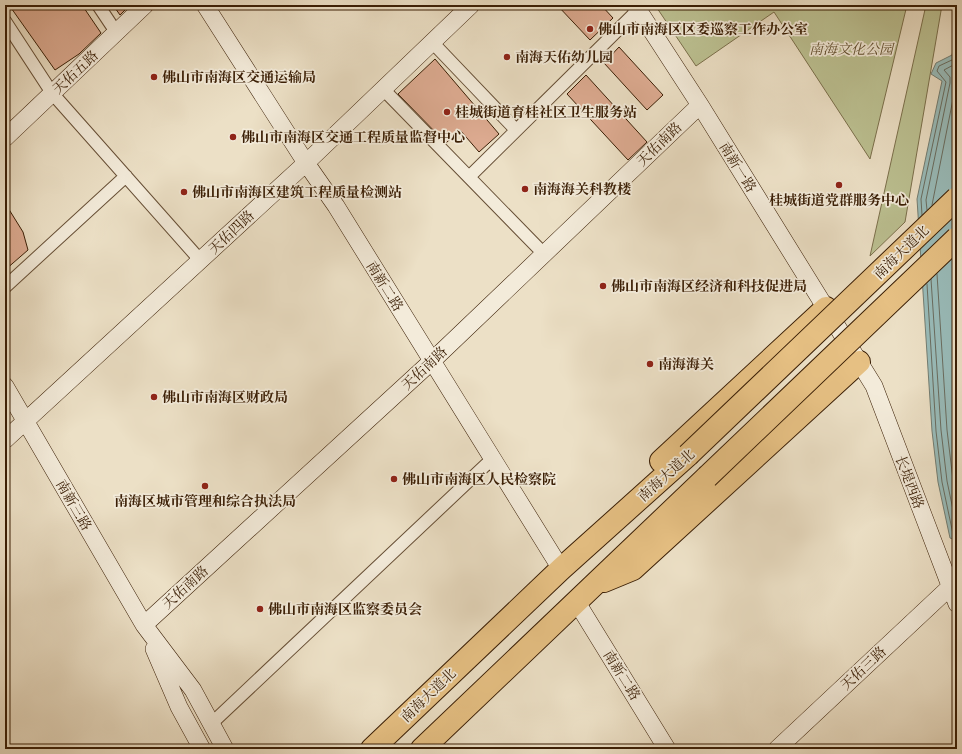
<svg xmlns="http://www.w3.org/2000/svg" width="962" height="754" font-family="Alegreya,'Noto Serif SC',serif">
<rect width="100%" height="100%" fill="#ece0c6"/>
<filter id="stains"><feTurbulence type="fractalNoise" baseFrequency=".005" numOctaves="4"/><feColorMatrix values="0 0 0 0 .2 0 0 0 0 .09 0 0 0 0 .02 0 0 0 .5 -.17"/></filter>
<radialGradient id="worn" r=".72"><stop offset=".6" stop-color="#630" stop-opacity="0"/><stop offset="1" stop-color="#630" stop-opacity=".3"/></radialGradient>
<path fill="#bcc192" stroke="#7b704c" d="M 655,5 L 907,5 L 870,159 L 774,12 L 696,66 Z
M 926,5 L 942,5 L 905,222 L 870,256 Z"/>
<path fill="#99bcba" stroke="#737d72" d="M 957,34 L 957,541 L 950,538 L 938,482 L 932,431 L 917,199 L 942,81 L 931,74 L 936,63 L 952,55 Z"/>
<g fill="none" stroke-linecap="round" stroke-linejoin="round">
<path stroke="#6a6d60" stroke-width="1" d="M 932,205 L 956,84 L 954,72 L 957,70
M 927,210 L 926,200 L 950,83 L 950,77 L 944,70 L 957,63
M 922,215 L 921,199 L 946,82 L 937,71 L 939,66 L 954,59 L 957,53
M 937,274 L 947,430 L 953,480 L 957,500
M 931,279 L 941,430 L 947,481 L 957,529
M 927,284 L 936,431 L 942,482 L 953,534 L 957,537"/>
</g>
<path fill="#dcaa90" stroke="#3a1e05" d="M 9,5 L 82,5 L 101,33 L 79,54 L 55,70 Z
M 113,5 L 130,5 L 120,15 Z
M 557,5 L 601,5 L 613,18 L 590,40 Z
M 619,47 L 663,95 L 647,110 L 604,63 Z
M 435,59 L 499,134 L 479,152 L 460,130 L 446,143 L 398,94 Z
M 586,75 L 647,142 L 628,160 L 567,94 Z
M 5,203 L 23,232 L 28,250 L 5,270 Z"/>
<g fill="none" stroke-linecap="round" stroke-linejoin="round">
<defs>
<path id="street" d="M 98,5 L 116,32
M 5,21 L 52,93 L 200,260
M 432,42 L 516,130
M 383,89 L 544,254
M 469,177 L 638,10
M 5,287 L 126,176
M 211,724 L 492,459"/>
<path id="secondary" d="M 205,5 L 306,163 L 336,206 L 561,569
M 635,5 L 700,105 L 874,386 L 957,604
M 5,138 L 145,5
M 5,386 L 144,625 L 193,690 L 225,749
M 5,440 L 306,163 L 471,5
M 576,601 L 667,749
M 144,625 L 432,361 L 700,105
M 154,649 L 179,707 L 202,749
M 777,749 L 950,587"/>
<path id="highway" d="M 661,461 L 826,308
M 604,581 L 633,569 L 859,362
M 372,749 L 561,569 L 688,455
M 422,749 L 707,477"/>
</defs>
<use href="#street" stroke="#664e35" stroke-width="14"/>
<use href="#secondary" stroke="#3a1e05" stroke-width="18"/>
<use href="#highway" stroke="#3a1e05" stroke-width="24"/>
<use href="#street" stroke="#f3ebda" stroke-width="12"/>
<use href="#secondary" stroke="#f3ebda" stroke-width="17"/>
<use href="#highway" stroke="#e6c083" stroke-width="22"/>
<defs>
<path id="highway-bridge" d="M 688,455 L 957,198
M 707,477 L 957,238"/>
</defs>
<use href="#highway-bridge" stroke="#3a1e05" stroke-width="24" stroke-linecap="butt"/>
<use href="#highway-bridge" stroke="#e6c083" stroke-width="22"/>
</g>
<g fill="#8f2418" stroke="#f3ebda" stroke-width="1.5">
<circle cx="590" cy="29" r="4"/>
<circle cx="507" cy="57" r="4"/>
<circle cx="154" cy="77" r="4"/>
<circle cx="447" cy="112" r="4"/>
<circle cx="233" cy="137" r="4"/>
<circle cx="839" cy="185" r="4"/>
<circle cx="525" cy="189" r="4"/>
<circle cx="184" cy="192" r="4"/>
<circle cx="603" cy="286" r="4"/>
<circle cx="650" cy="364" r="4"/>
<circle cx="154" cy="397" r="4"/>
<circle cx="394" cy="479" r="4"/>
<circle cx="205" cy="486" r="4"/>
<circle cx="260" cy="609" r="4"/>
</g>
<g text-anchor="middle" stroke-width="3.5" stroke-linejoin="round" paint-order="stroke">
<g font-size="14" font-weight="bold" fill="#3a1e05" stroke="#f3ebda" text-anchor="start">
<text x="598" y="34">佛山市南海区区委巡察工作办公室</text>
<text x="515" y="62">南海天佑幼儿园</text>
<text x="162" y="82">佛山市南海区交通运输局</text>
<text x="455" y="117">桂城街道育桂社区卫生服务站</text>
<text x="241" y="142">佛山市南海区交通工程质量监督中心</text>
<text x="533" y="194">南海海关科教楼</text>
<text x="192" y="197">佛山市南海区建筑工程质量检测站</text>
<text x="839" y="205" text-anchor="middle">桂城街道党群服务中心</text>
<text x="611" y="291">佛山市南海区经济和科技促进局</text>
<text x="658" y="369">南海海关</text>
<text x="162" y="402">佛山市南海区财政局</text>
<text x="402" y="484">佛山市南海区人民检察院</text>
<text x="205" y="506" text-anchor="middle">南海区城市管理和综合执法局</text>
<text x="268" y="614">佛山市南海区监察委员会</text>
</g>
<g font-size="14" font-style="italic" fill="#614f2f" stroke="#f3ebda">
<text x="851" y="54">南海文化公园</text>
</g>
<g font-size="14" fill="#3a1e05" stroke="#f3ebda">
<text transform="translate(75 72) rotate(-43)" y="5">天佑五路</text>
<text transform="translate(659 144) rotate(-44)" y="5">天佑南路</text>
<text transform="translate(738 167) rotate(58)" y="5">南新一路</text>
<text transform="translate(231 232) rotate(-43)" y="5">天佑四路</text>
<text transform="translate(901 252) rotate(-44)" y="5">南海大道北</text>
<text transform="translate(385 286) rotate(58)" y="5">南新二路</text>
<text transform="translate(424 368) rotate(-43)" y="5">天佑南路</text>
<text transform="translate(666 475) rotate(-42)" y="5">南海大道北</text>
<text transform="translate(910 482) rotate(69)" y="5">长堤西路</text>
<text transform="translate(74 505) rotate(60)" y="5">南新三路</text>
<text transform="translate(185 587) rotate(-42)" y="5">天佑南路</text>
<text transform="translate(863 668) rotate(-43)" y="5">天佑三路</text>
<text transform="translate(622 675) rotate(58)" y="5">南新二路</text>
<text transform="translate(428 695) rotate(-44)" y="5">南海大道北</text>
</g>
</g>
<rect width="962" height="754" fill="none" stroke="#ece0c6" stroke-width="20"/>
<rect x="6" y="6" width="950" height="742" fill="none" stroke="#3a1e05" stroke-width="2"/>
<rect x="10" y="10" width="942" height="734" fill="none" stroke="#3a1e05"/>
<rect width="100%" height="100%" filter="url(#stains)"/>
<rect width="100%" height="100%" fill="url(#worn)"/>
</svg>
